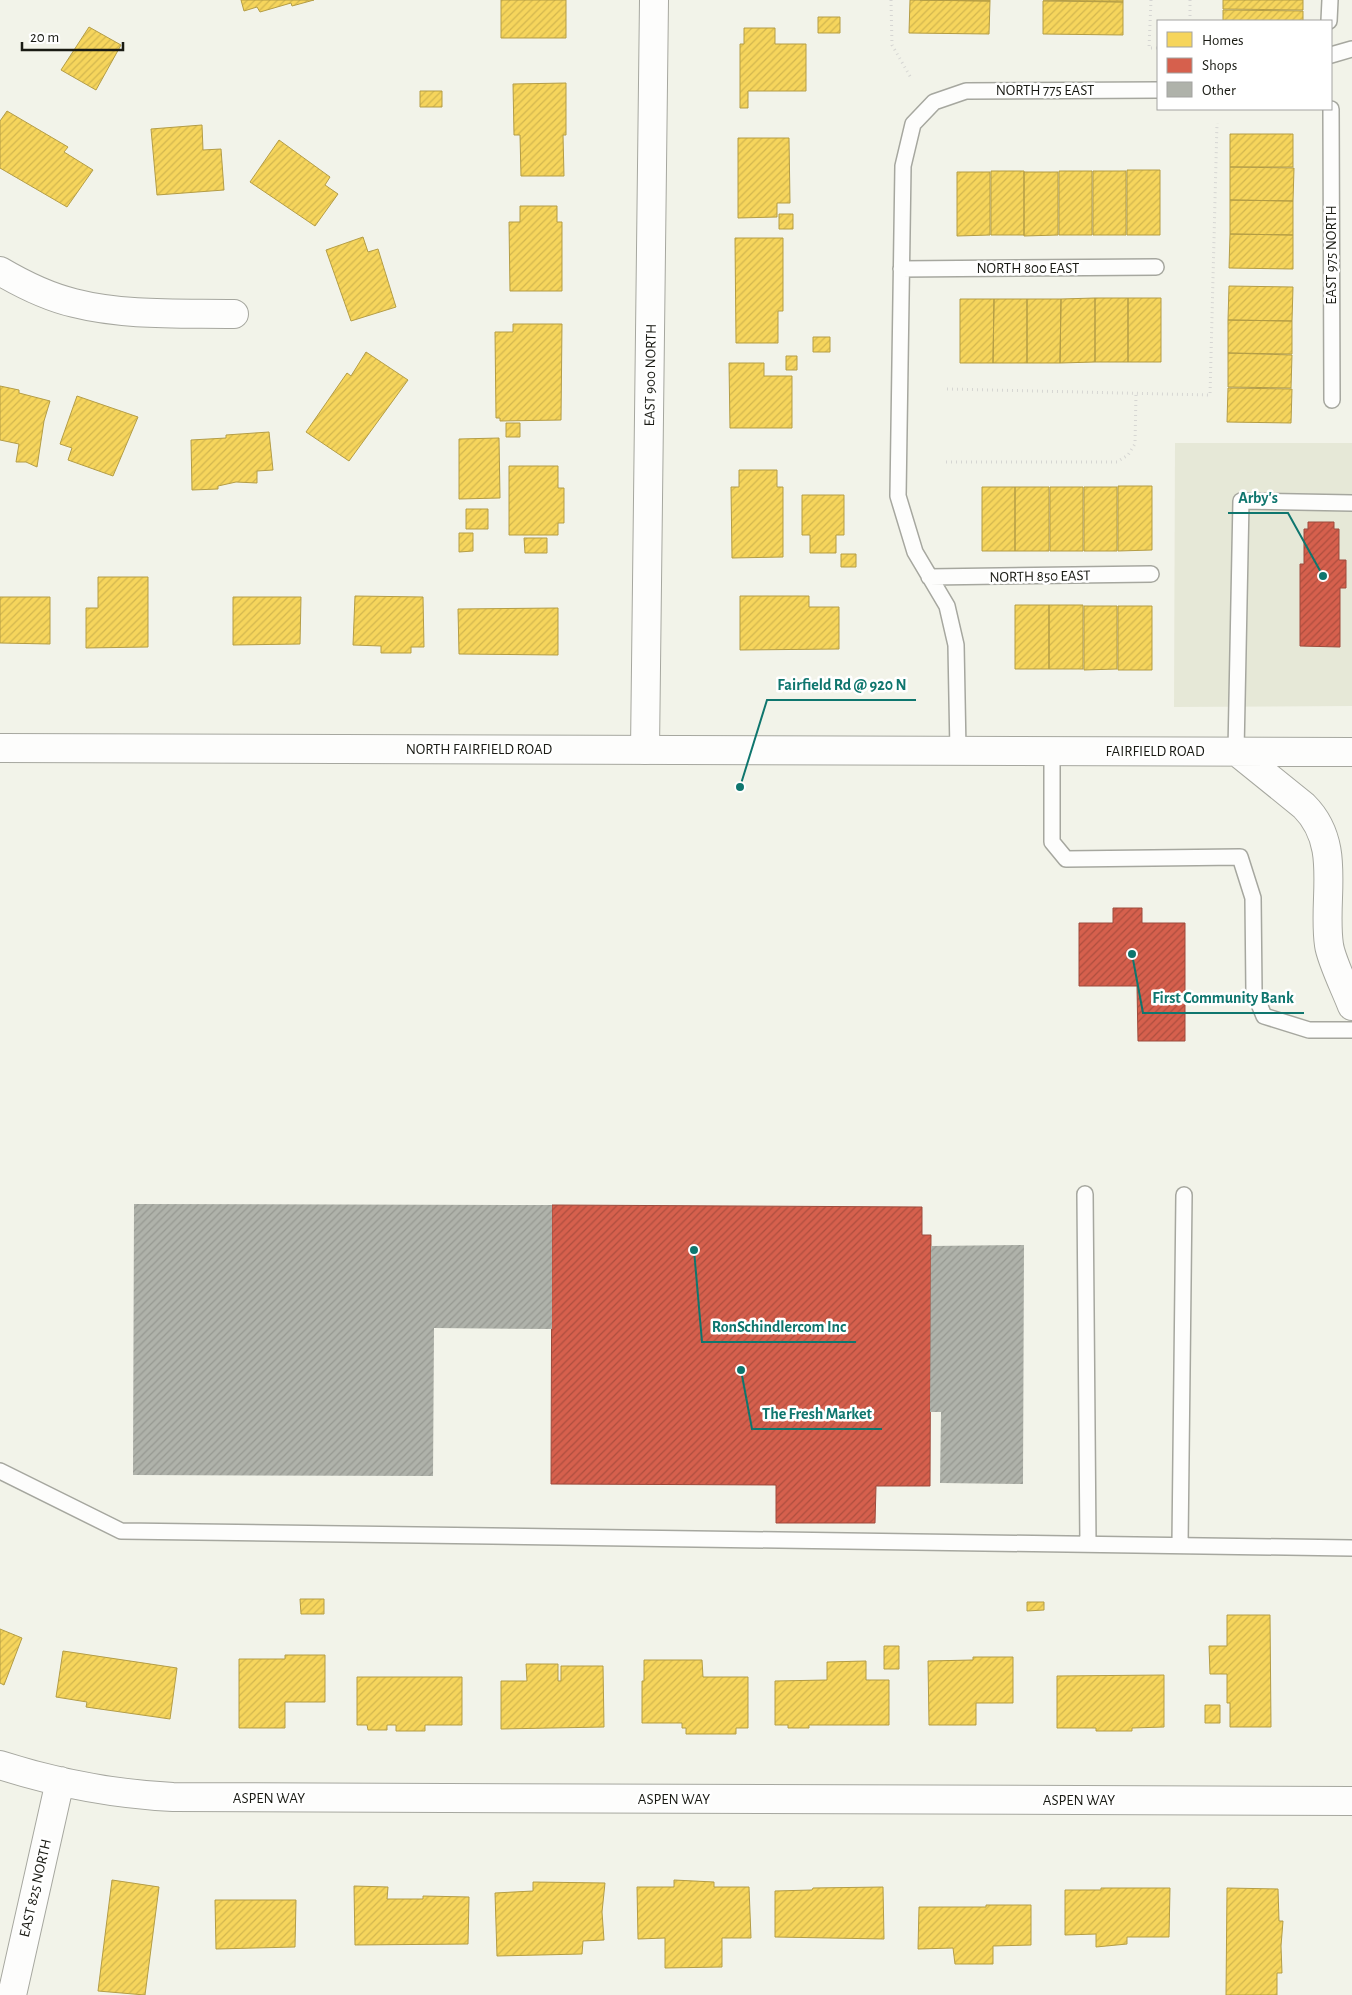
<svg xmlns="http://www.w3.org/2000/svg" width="1352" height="1995" font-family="'Alegreya Sans',sans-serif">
<defs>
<pattern id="homes-hatch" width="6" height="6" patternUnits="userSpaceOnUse" patternTransform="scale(1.25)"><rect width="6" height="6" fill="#f6d55c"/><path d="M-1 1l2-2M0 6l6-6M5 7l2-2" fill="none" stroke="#d2b64f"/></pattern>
<pattern id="shops-hatch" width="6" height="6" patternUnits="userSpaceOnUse" patternTransform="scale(1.25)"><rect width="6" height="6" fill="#d6604d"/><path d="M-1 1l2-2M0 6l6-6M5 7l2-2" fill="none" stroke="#ad4e3f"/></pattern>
<pattern id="building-hatch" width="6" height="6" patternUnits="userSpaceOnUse" patternTransform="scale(1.25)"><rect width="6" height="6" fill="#afb2aa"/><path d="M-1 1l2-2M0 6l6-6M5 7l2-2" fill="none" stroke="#969891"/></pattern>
</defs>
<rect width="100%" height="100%" fill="#f2f3e9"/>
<path fill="#e6e8d7" d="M 1175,443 L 1352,443 L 1352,706 L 1174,707 Z"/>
<path fill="url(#homes-hatch)" stroke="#b49d46" d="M 241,0 L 314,0 L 292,6 L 291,3 L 260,12 L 257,7 L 244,11 Z
M 501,0 L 566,0 L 566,38 L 501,38 Z
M 910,0 L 990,1 L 989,34 L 909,33 Z
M 920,0 L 990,0 L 990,1 Z
M 1043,0 L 1123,0 L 1123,2 Z
M 1223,0 L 1303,0 L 1303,10 L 1223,9 Z
M 1043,1 L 1123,2 L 1123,35 L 1043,34 Z
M 1223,10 L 1303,11 L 1303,21 L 1223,21 Z
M 818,17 L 840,17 L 840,33 L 818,33 Z
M 89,27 L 121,45 L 96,90 L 61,70 Z
M 744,28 L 775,28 L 775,44 L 806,44 L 806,91 L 748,91 L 748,108 L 740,108 L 740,44 L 744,44 Z
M 566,83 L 566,135 L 563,135 L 564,176 L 521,176 L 520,135 L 514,135 L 513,84 Z
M 420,91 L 442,91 L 442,107 L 420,107 Z
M 7,111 L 68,147 L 64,152 L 93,170 L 67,207 L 0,168 L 0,121 Z
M 202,125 L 203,150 L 221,149 L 224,190 L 157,195 L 151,129 Z
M 1230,134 L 1293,134 L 1293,167 L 1230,167 Z
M 738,138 L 789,138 L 790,203 L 777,203 L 777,217 L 738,218 Z
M 279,140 L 330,177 L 325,185 L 338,194 L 315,226 L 250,182 Z
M 1230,167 L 1294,168 L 1293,201 L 1230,200 Z
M 1127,170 L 1160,170 L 1160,235 L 1127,235 Z
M 991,171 L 1024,171 L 1024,235 L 991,235 Z
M 1059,171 L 1092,171 L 1092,235 L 1059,235 Z
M 1093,171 L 1126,171 L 1126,235 L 1093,235 Z
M 957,172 L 990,172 L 990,235 L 957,236 Z
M 1024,172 L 1058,172 L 1058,235 L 1024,236 Z
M 1230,200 L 1293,201 L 1293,235 L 1230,234 Z
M 520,206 L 557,206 L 557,222 L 562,222 L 562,291 L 510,291 L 509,222 L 520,222 Z
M 779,214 L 793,214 L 793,229 L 779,229 Z
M 1230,234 L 1293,235 L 1293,269 L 1229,268 Z
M 363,237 L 368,252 L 378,249 L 396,307 L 351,321 L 326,250 Z
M 735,238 L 783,238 L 783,311 L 778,311 L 778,343 L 736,343 Z
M 1229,286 L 1293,287 L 1292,321 L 1228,320 Z
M 1095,298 L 1128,298 L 1128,362 L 1095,362 Z
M 1095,298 L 1095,362 L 1060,363 L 1061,299 Z
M 1128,298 L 1161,298 L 1161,362 L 1128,362 Z
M 960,299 L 994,299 L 993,363 L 960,363 Z
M 994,299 L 1027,299 L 1027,363 L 993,363 Z
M 1027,299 L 1061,299 L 1060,363 L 1027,363 Z
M 1228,320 L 1292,321 L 1292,354 L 1228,353 Z
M 513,324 L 562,324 L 561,420 L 500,421 L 500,418 L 496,418 L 495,332 L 513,332 Z
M 813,337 L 830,337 L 830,352 L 813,352 Z
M 366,352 L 408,380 L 349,461 L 306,432 L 347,373 L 351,376 Z
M 1228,353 L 1292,355 L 1291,388 L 1228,387 Z
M 786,356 L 797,356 L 797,370 L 786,370 Z
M 729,363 L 764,363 L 764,376 L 792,376 L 792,428 L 730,428 Z
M 0,386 L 19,390 L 19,393 L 50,401 L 44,421 L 37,467 L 26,462 L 16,462 L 19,444 L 0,440 Z
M 1228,388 L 1292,389 L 1291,423 L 1227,422 Z
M 77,396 L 138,417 L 113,476 L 68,460 L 72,448 L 60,444 Z
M 506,423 L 520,423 L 520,437 L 506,437 Z
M 269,432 L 273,470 L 257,471 L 257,483 L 236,482 L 218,486 L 218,489 L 192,490 L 191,440 L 226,438 L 226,435 Z
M 499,438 L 500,498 L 459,499 L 459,439 Z
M 509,466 L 558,466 L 558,488 L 564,488 L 564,523 L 558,523 L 558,535 L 509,535 Z
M 739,470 L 777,470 L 777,487 L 783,487 L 783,557 L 732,558 L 731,487 L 739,487 Z
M 1118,486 L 1152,486 L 1152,550 L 1118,551 Z
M 982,487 L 1015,487 L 1015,551 L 982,551 Z
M 1015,487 L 1049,487 L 1049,551 L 1015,551 Z
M 1050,487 L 1083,487 L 1083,551 L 1050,551 Z
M 1084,487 L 1117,487 L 1117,551 L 1084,551 Z
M 802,495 L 844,495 L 844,535 L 836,535 L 836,553 L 810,553 L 810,535 L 802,535 Z
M 466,509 L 488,509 L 488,529 L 466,529 Z
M 459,533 L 473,533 L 473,551 L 459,552 Z
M 524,538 L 547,538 L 547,553 L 525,553 Z
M 841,554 L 856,554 L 856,567 L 841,567 Z
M 98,577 L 148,577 L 148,647 L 86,648 L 86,608 L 98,608 Z
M 355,596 L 423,597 L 424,647 L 411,647 L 411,653 L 381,653 L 381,646 L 353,645 Z
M 740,596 L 809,596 L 809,607 L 839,607 L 839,649 L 740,650 Z
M 0,597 L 50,597 L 50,644 L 0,643 Z
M 233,597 L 301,597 L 300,644 L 233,645 Z
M 1015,605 L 1049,605 L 1049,669 L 1015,669 Z
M 1049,605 L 1083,605 L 1083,669 L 1049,669 Z
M 1084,606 L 1117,606 L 1117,669 L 1084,670 Z
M 1118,606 L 1152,606 L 1152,670 L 1118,670 Z
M 558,608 L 558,655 L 459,654 L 458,609 Z
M 300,1599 L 324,1599 L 324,1614 L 301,1614 Z
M 1027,1602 L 1044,1602 L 1044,1610 L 1027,1611 Z
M 1227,1615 L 1270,1615 L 1271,1727 L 1230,1727 L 1230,1703 L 1227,1703 L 1227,1674 L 1210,1674 L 1209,1646 L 1227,1646 Z
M 0,1629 L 22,1638 L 4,1685 L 0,1683 Z
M 884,1646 L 899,1646 L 899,1669 L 884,1669 Z
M 63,1651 L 177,1668 L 170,1719 L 86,1707 L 87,1702 L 56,1697 Z
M 285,1655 L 325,1655 L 325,1702 L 285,1702 L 285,1728 L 239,1728 L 239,1659 L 285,1659 Z
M 973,1657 L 1013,1657 L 1013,1703 L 976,1703 L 976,1725 L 929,1725 L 928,1661 L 973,1660 Z
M 644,1660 L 702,1660 L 703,1677 L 748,1677 L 748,1728 L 736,1728 L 736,1734 L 686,1734 L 686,1728 L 682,1728 L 682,1723 L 642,1723 L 642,1681 L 644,1681 Z
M 866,1661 L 866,1680 L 889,1680 L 889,1725 L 809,1725 L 809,1728 L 788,1728 L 788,1725 L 775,1725 L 775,1681 L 827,1680 L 827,1662 Z
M 526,1664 L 558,1664 L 558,1681 L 561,1681 L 561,1666 L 603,1666 L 604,1727 L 501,1729 L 501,1681 L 527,1681 Z
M 1164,1675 L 1164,1727 L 1132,1728 L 1132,1731 L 1096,1731 L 1096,1728 L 1057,1728 L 1057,1676 Z
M 357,1677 L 462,1677 L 462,1725 L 425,1725 L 425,1731 L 396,1731 L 396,1725 L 387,1725 L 387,1730 L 368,1730 L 367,1725 L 357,1725 Z
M 1205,1705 L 1220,1705 L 1220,1723 L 1205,1723 Z
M 112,1880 L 159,1887 L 145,1995 L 98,1991 Z
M 674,1880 L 714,1882 L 714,1887 L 749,1887 L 751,1938 L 722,1938 L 722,1967 L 665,1968 L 665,1938 L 638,1939 L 637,1887 L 674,1887 Z
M 533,1882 L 605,1883 L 602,1912 L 604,1940 L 583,1941 L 582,1954 L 497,1956 L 495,1893 L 533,1891 Z
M 354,1886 L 388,1887 L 387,1899 L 423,1899 L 423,1896 L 469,1897 L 468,1944 L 355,1945 Z
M 883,1887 L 884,1939 L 775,1937 L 775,1891 L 812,1890 L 813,1888 Z
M 1101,1888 L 1170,1888 L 1169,1937 L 1127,1937 L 1127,1944 L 1096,1947 L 1096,1934 L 1065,1935 L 1065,1890 L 1101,1890 Z
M 1227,1888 L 1278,1889 L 1279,1921 L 1283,1921 L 1281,1946 L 1282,1973 L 1277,1973 L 1277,1995 L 1226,1995 Z
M 215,1900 L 296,1900 L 295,1947 L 216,1949 Z
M 986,1905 L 1031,1905 L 1031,1945 L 993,1946 L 993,1964 L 955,1964 L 953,1948 L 918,1949 L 919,1907 L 986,1907 Z"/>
<path fill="url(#shops-hatch)" stroke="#9d4b3c" d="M 1308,522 L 1334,522 L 1334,529 L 1339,529 L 1339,560 L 1346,560 L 1346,588 L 1340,588 L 1340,647 L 1300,646 L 1300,564 L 1304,564 L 1304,529 L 1308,529 Z
M 1113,908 L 1142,908 L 1142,923 L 1185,923 L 1185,1041 L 1138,1041 L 1137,986 L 1079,986 L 1079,923 L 1113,923 Z
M 552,1205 L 922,1207 L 922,1235 L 931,1235 L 930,1486 L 876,1486 L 875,1523 L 776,1523 L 776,1485 L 551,1484 Z"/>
<path fill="url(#building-hatch)" d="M 134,1204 L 552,1205 L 552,1329 L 434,1328 L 433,1476 L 133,1475 Z
M 1024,1245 L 1023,1484 L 940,1483 L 941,1412 L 930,1412 L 931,1246 Z"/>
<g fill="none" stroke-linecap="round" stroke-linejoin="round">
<defs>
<path id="lane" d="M 1329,21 L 1330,0
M 1331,55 L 1352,49
M 1331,109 L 1332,400
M 901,269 L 1156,267
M 929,577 L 1151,574
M 958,751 L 956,645 L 947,606 L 915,552 L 898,496 L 903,166 L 913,124 L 934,102 L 966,91 L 1158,90
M 1052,751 L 1052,842 L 1066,859 L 1240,857 L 1253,898 L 1254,992 L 1264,1016 L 1309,1030 L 1352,1030
M 1236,751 L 1241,501 L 1352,503
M 1085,1194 L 1088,1544
M 0,1471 L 121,1531 L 1352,1548
M 1180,1544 L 1184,1195"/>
<path id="street" d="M 0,271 C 22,284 49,297 74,303 C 125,316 181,313 234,314
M 645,750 L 654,0
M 0,1765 C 56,1783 114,1794 173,1797 L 1352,1801
M 12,1995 L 60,1781"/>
<path id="secondary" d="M 0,748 L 1352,752
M 1236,751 L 1304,806 C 1343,845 1322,897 1329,945 C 1331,960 1346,990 1352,1006"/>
</defs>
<use href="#lane" stroke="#a6a79f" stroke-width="18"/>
<use href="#street" stroke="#a6a79f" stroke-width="30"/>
<use href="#secondary" stroke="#a6a79f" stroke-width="30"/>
<path stroke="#d6d6d3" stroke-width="3" stroke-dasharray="1 4" stroke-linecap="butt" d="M 891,0 L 892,45 L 911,78
M 1151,0 L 1149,48 L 1158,48
M 1190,21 L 1190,0
M 947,389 L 1210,395 L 1217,123
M 946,462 L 1117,462 L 1128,455 L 1135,444 L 1136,394"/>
<use href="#lane" stroke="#fdfdfc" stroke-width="15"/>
<use href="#street" stroke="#fdfdfc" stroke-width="28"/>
<use href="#secondary" stroke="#fdfdfc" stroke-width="28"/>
</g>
<g text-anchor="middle" stroke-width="5" stroke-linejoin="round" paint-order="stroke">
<g font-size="15" fill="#191a13" stroke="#fff">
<text x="1045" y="95">NORTH 775 EAST</text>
<text transform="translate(1331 255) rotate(-90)" y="5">EAST 975 NORTH</text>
<text x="1028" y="273">NORTH 800 EAST</text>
<text transform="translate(650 375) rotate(-89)" y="5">EAST 900 NORTH</text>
<text transform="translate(1040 576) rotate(-1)" y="5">NORTH 850 EAST</text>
<text x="479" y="754">NORTH FAIRFIELD ROAD</text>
<text x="1155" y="756">FAIRFIELD ROAD</text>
<text x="269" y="1803">ASPEN WAY</text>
<text x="674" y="1804">ASPEN WAY</text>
<text x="1079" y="1805">ASPEN WAY</text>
<text transform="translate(35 1888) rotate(-77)" y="5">EAST 825 NORTH</text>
</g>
</g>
<path fill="none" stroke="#0f766e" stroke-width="2" d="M1323 576L1288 513H1228M740 787L767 700H916M1132 954L1143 1013H1304M694 1250L702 1342H856M741 1370L752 1429H882"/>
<g fill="#0f766e" stroke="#fff" stroke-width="2">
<circle cx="1323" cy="576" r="5"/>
<circle cx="740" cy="787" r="5"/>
<circle cx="1132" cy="954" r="5"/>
<circle cx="694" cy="1250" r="5"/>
<circle cx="741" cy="1370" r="5"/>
</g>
<g font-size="16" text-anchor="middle" font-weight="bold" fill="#0f766e" stroke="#fff" stroke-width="5" stroke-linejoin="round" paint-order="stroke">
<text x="1258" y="503">Arby's</text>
<text x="842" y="690">Fairfield Rd @ 920 N</text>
<text x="1223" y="1003">First Community Bank</text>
<text x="779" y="1332">RonSchindlercom Inc</text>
<text x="817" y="1419">The Fresh Market</text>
</g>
<rect x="1157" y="20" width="175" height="90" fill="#ffffff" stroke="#a3a3a1"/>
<rect x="1167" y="32" width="25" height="15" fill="#f6d55c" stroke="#a3a3a1"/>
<text x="1202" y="45" font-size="15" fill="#191a13">Homes</text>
<rect x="1167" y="58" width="25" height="15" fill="#d6604d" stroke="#a3a3a1"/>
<text x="1202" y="70" font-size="15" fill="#191a13">Shops</text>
<rect x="1167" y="82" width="25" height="15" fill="#afb2aa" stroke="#a3a3a1"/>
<text x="1202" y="95" font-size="15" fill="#191a13">Other</text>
<path d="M22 42v8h101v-8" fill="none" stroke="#191a13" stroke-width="2.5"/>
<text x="30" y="42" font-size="15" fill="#191a13" stroke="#ffffff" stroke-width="4" paint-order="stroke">20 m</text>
</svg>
